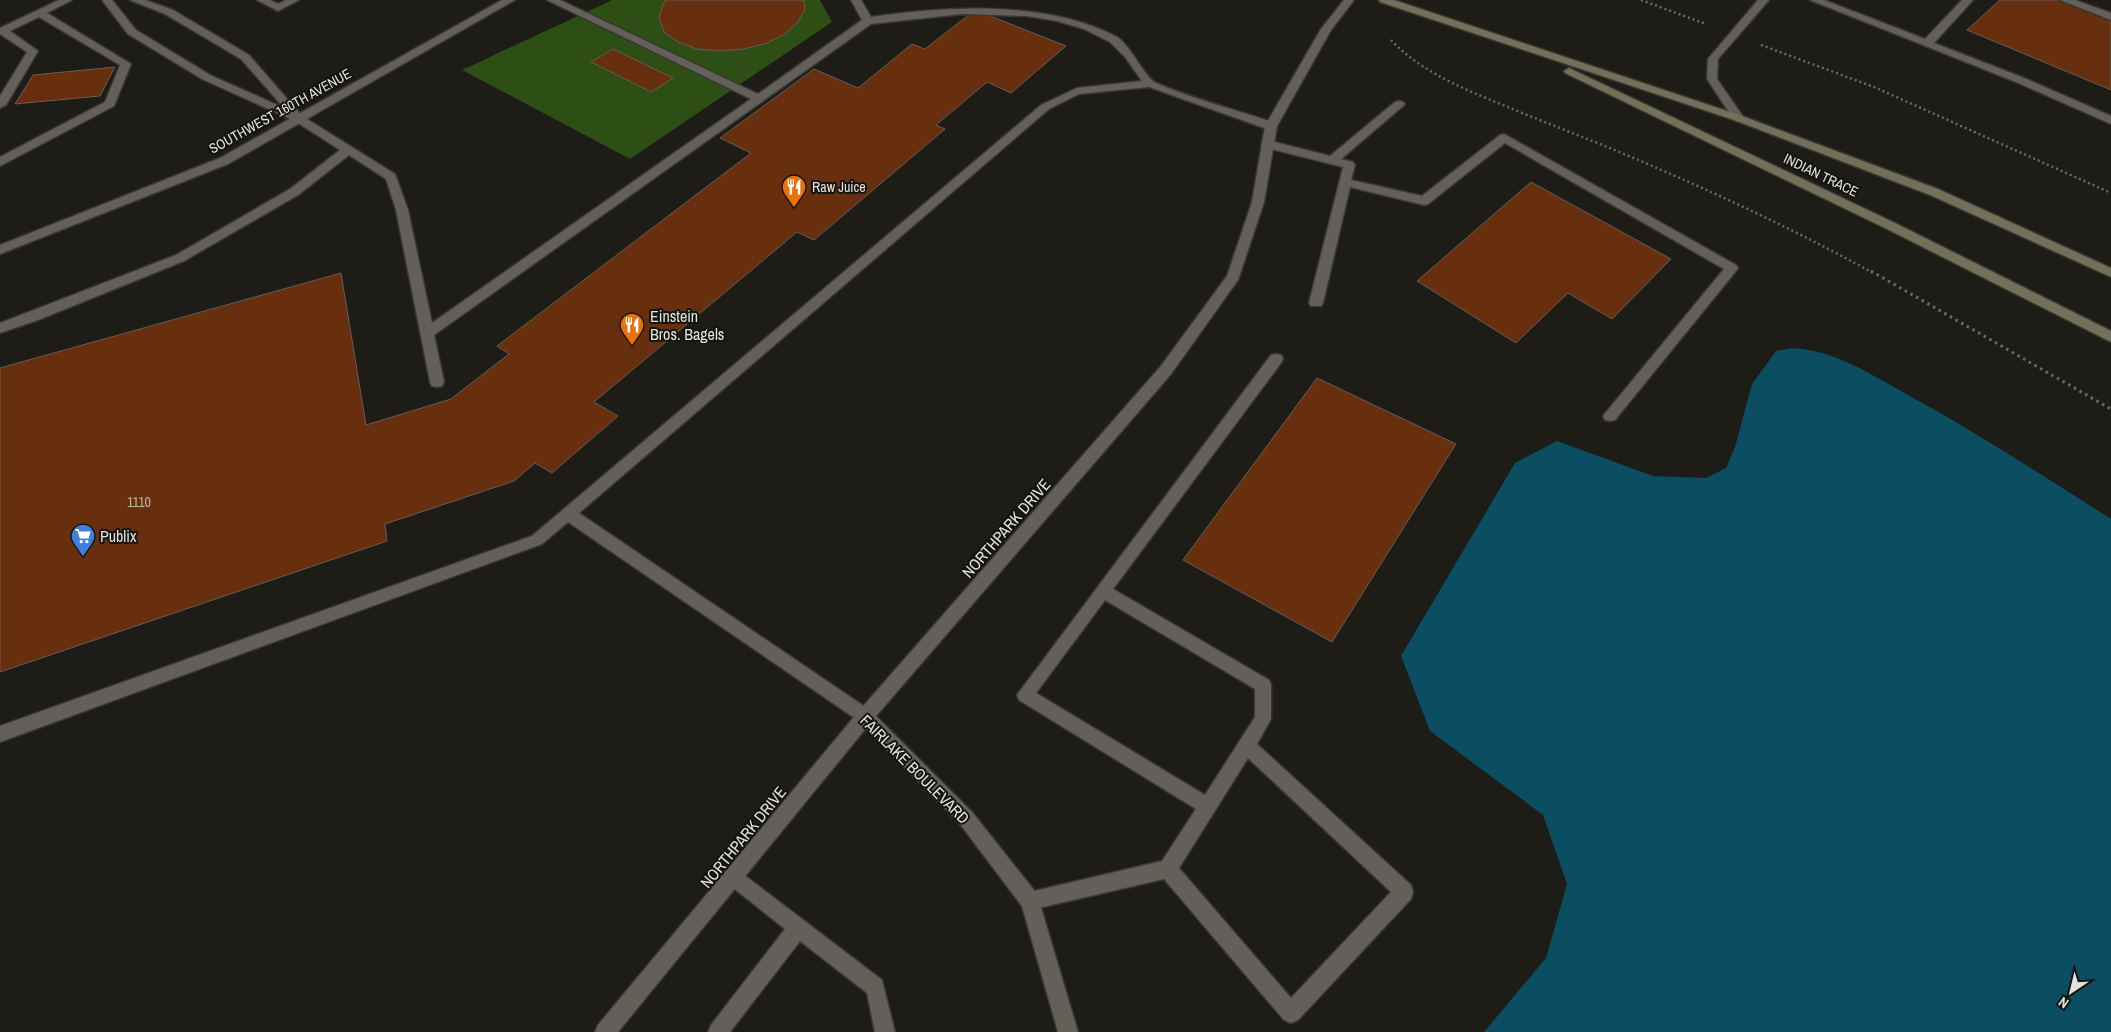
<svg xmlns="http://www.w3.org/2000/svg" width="2111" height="1032" font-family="'Archivo Narrow',sans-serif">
<rect width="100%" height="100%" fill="#1d1c16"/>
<path fill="#2d4e14" d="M 612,0 L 820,0 L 832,22 L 630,159 L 462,70 Z"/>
<path fill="#0b4d61" d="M 1792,348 C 1836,350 1873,376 1910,396 C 1979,434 2045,477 2111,519 L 2111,1032 L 1484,1032 L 1546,958 L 1567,884 L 1543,815 L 1430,731 L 1401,656 L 1515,463 L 1557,441 L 1653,476 L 1706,478 L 1726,468 L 1735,447 L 1752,384 L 1776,351 Z"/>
<path fill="#672f0d" stroke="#655e5a" d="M 666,0 L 804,0 L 805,9 L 798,22 L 785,34 L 767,43 L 744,49 L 720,51 L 697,49 L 678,42 L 664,32 L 659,18 L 663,4 Z
M 2000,0 L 2061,0 L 2111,20 L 2111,90 L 1967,30 Z
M 975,10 L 1066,46 L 1011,93 L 987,82 L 936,125 L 945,129 L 814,240 L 797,232 L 594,402 L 618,416 L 552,473 L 535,463 L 514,481 L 385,524 L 387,541 L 0,672 L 0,368 L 341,273 L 366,425 L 451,399 L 509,354 L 497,346 L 751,153 L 720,138 L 814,69 L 858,88 L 912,44 L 925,49 Z
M 613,49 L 673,78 L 651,92 L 591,62 Z
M 115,67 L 100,96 L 15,104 L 33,75 Z
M 1531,182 L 1671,259 L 1612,319 L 1568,293 L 1516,343 L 1417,281 Z
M 1317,378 L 1456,444 L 1332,642 L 1183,560 Z"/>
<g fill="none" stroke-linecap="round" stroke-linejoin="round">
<defs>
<path id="lane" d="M 59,0 L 72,0 L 47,13 L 131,64 L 114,106 L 0,166 L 0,157 L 105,102 L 120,65 L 39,17 L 10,31 L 38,51 L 6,105 L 0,108 L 0,96 L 27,52 L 0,34 L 0,28 Z
M 102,0 L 112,0 L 136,30 L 210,75 L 284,108 L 241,59 L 165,14 L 130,0 L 145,0 L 173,10 L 249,55 L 302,116 L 395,174 L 408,210 L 432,323 L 751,99 L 547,0 L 560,0 L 758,94 L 862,20 L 851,0 L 861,0 L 871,17 C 947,6 1048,0 1117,37 C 1132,47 1144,77 1156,83 C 1194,99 1236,110 1275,123 L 1277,126 L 1275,129 L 1267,129 L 1149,87 L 1079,94 L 1049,109 L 579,513 L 871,711 L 873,716 L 871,721 L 865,724 L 859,721 L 568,522 L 542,544 L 0,742 L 0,726 L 532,536 L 1041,105 L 1077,88 L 1142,81 L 1125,57 L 1110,42 L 1084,29 L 1057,21 L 1027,16 L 962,14 L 871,24 L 434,335 L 444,382 L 442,386 L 437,387 L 432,386 L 430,382 L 396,210 L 386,179 L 349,155 L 298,195 L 184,261 L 38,320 L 0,333 L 0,323 L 176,255 L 290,189 L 340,150 L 295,121 L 202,79 L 128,34 Z
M 257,0 L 270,0 L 278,4 L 286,0 L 299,0 L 278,11 Z
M 1758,0 L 1769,0 L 1718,59 L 1717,79 L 1744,118 L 1738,122 L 1734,120 L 1707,79 L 1708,59 Z
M 1810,0 L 1824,0 L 1925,39 L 1962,0 L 1973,0 L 1934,43 L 2024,78 L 2111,116 L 2111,124 L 2016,82 Z
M 2060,0 L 2075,0 L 2111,13 L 2111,20 Z
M 1399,101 L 1403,102 L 1405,104 L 1403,106 L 1341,159 L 1353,162 L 1355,165 L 1351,180 L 1422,196 L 1500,135 L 1504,134 L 1736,265 L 1738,268 L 1736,271 L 1615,420 L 1610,421 L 1605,420 L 1603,416 L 1724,269 L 1505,143 L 1428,204 L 1424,205 L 1350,187 L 1323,303 L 1321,306 L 1311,306 L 1309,303 L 1343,167 L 1263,147 L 1261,144 L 1267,140 L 1330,156 L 1395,102 Z
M 1276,354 L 1281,355 L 1283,359 L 1281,363 L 1113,589 L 1269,680 L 1271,685 L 1271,719 L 1257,744 L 1411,885 L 1413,892 L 1411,899 L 1298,1020 L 1291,1023 L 1284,1020 L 1164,879 L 1030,910 L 1023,908 L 1021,901 L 1023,894 L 1030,892 L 1162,861 L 1196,809 L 1019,700 L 1017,695 L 1271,355 ZM 1105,600 L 1255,689 L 1255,717 L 1205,795 L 1036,693 ZM 1248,758 L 1391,892 L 1291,998 L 1179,868 Z
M 733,868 L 739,871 L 882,980 L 895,1032 L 875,1032 L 867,993 L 800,941 L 730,1032 L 708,1032 L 711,1025 L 785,929 L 727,883 L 724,877 L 727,871 Z"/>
<path id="street" d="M 502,0 L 515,0 L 228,164 L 0,254 L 0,245 L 220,158 Z
M 1344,0 L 1354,0 L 1331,30 L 1277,126 L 1264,202 L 1238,280 L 1171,374 L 876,716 L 972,812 L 1037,894 L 1078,1032 L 1058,1032 L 1022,906 L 960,824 L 866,728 L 618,1032 L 595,1032 L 598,1025 L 859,711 L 1161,366 L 1227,276 L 1252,202 L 1265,126 L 1321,29 Z"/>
<path id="secondary" d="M 1379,0 L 1394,0 L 1742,116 L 1938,189 L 2111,268 L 2111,277 L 1930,195 L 1734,120 L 1380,2 Z
M 1569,68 L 1895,223 L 2111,331 L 2111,342 L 1887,229 L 1565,73 L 1564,71 Z"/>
</defs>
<use href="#lane" stroke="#383733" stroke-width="3"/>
<use href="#street" stroke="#383733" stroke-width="3"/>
<use href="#secondary" stroke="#383733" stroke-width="3"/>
<path stroke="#6b6a65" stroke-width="2.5" stroke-dasharray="2 3" stroke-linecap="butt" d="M 1641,0 L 1706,24
M 1391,40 C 1424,75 1472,92 1515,110 C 1549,124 1583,137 1617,151 C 1705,188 1790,227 1873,273
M 1761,45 L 1874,87 L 2111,193"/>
<path stroke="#6b6a65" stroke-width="3" stroke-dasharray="2.5 4" stroke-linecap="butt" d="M 1871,271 L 2111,409"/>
<use href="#lane" fill="#626059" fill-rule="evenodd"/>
<use href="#street" fill="#626059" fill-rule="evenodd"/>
<use href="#secondary" fill="#707158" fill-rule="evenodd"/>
</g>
<defs>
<symbol id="restaurant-pin" viewBox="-11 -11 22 30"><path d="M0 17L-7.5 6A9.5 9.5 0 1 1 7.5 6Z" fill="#e8710a" stroke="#14130d"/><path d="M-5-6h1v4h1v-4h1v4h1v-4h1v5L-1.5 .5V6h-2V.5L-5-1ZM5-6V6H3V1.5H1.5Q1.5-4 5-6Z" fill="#fff"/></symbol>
<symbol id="supermarket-pin" viewBox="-11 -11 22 30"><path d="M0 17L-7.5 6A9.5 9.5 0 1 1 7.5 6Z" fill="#3f7fe0" stroke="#14130d"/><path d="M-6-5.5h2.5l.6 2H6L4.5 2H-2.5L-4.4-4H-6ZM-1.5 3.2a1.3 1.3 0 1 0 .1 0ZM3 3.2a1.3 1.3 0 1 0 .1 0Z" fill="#fff"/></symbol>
</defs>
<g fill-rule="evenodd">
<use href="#restaurant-pin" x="780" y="173" width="28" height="38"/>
<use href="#restaurant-pin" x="618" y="311" width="28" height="38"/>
<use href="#supermarket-pin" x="69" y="522" width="28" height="38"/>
</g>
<g text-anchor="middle" stroke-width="4" stroke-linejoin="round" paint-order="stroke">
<g font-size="14" fill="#e3e2de" stroke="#14130d">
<text transform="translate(280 111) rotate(-29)" y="5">SOUTHWEST 160TH AVENUE</text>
<text transform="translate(1821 175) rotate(26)" y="5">INDIAN TRACE</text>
</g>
<g font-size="14" fill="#e3e2de" stroke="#14130d" text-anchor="start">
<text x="812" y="192">Raw Juice</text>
</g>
<g font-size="14" fill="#c4b5aa">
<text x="139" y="507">1110</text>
</g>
<g font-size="16" fill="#e3e2de" stroke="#14130d" text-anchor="start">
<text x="650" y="322">Einstein<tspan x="650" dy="18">Bros. Bagels</tspan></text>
<text x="100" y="542">Publix</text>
</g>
<g font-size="16" fill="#e3e2de" stroke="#14130d">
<text transform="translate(1006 528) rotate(-49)" y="6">NORTHPARK DRIVE</text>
<text transform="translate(915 769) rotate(45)" y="6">FAIRLAKE BOULEVARD</text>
<text transform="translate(743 837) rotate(-51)" y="6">NORTHPARK DRIVE</text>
</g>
</g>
<g transform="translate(2071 992) rotate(215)" stroke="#14130d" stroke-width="4" paint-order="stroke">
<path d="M0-4L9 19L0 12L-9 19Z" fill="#e3e2de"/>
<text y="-8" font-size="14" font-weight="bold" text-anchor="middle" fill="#e3e2de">N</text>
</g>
</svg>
